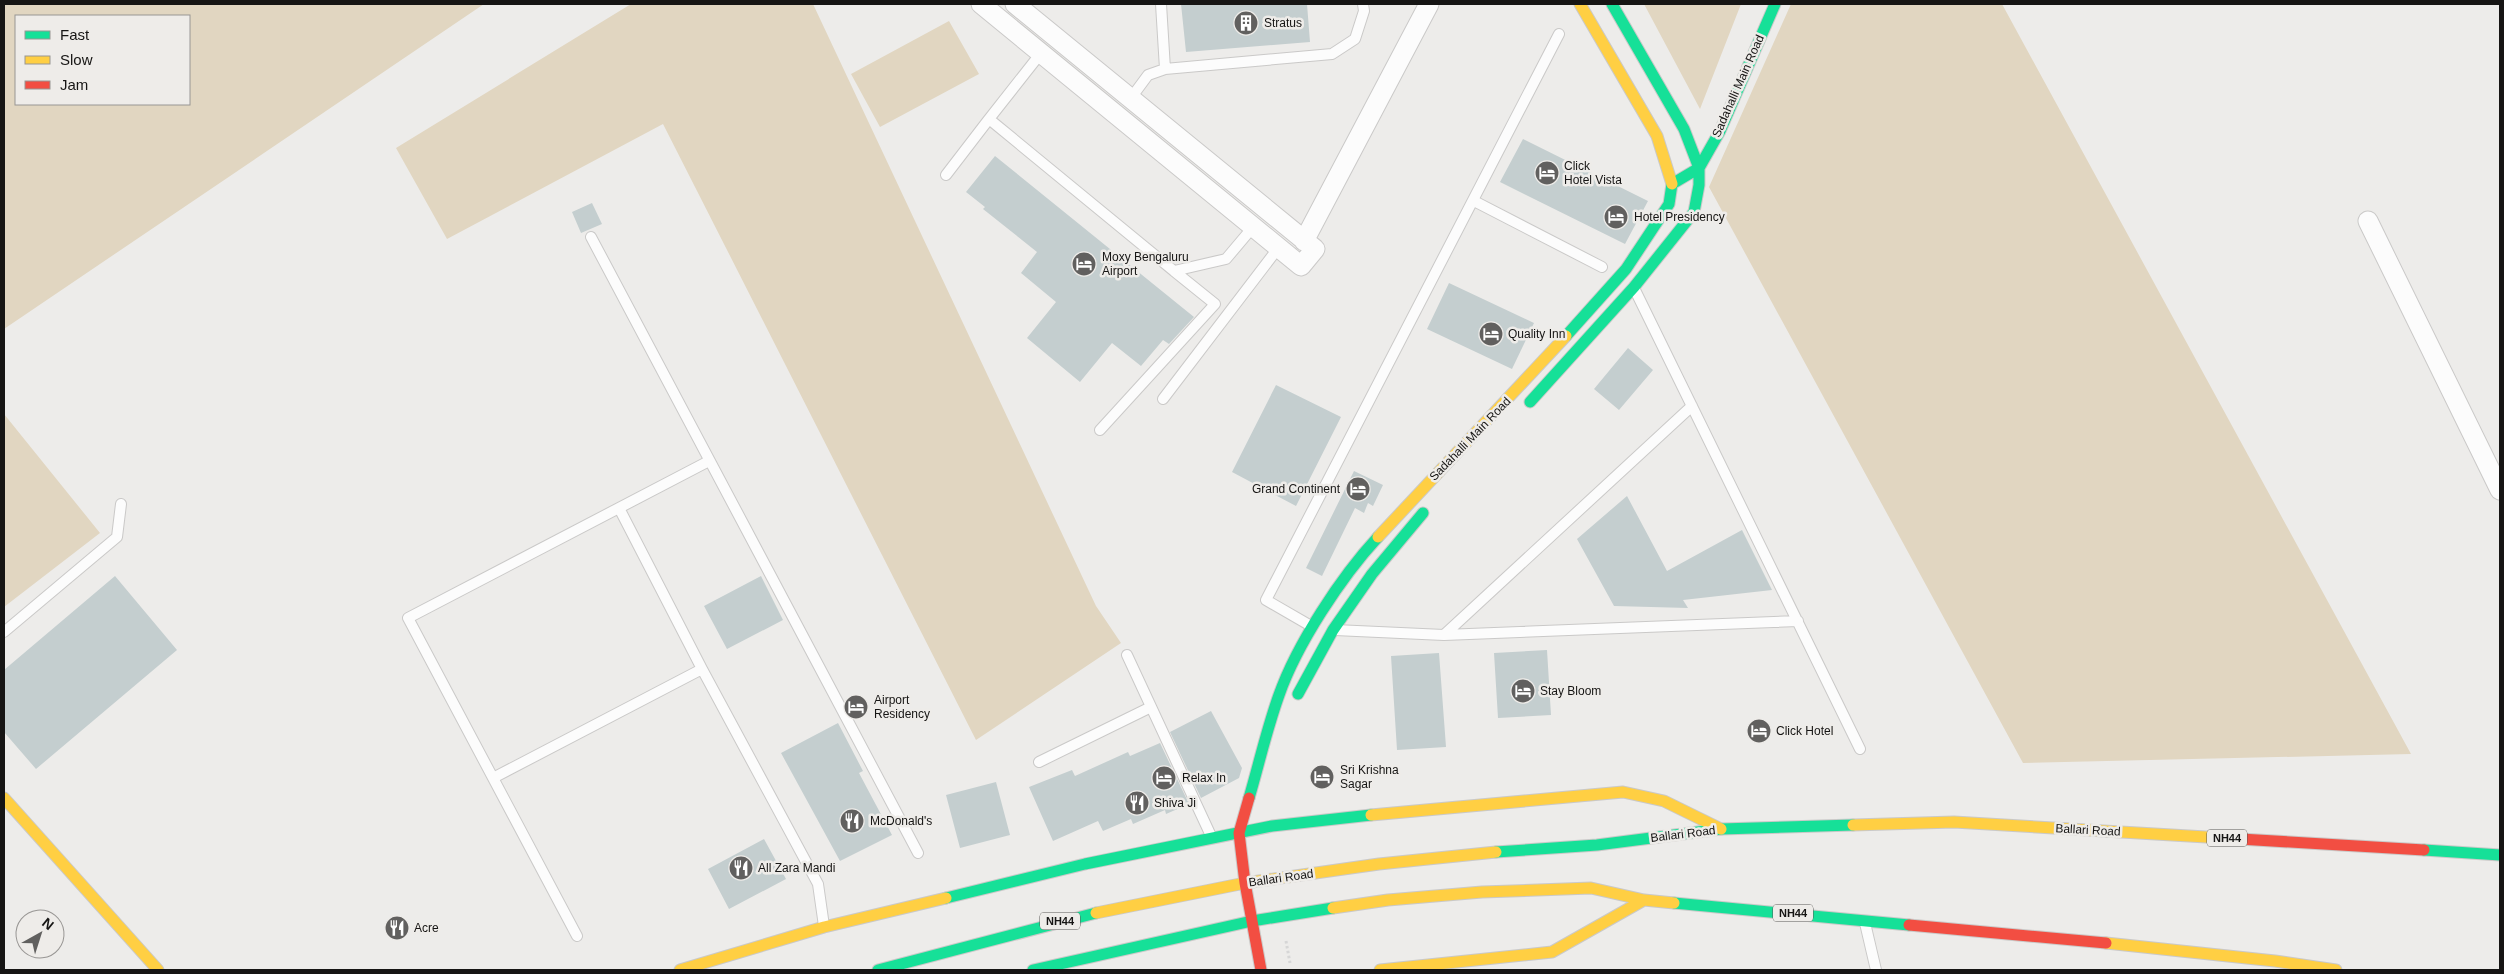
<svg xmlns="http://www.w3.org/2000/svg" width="2504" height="974" font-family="Arial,sans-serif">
<rect width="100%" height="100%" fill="#edecea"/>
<path fill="#e1d6c1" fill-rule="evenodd" d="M 4,4 L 484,4 L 4,329 ZM 189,16 L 189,104 L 16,104 L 16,16 Z
M 631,4 L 813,4 L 1096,606 L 1121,643 L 976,740 L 663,124 L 447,239 L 396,148 Z
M 1644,4 L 1741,4 L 1700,109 Z
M 1791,4 L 2002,4 L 2411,754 L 2023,763 L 1709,187 Z
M 949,21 L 979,74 L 880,127 L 851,74 Z
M 4,414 L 100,533 L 4,607 Z"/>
<path fill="#c4cecf" d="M 1181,4 L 1307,4 L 1310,42 L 1186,52 Z
M 1523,139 L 1648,201 L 1625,244 L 1500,182 Z
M 995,156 L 1194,317 L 1169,344 L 1163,340 L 1141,366 L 1112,343 L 1080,382 L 1027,338 L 1056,302 L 1021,273 L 1037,252 L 983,209 L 985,207 L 966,192 Z
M 592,203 L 602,224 L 581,233 L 572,212 Z
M 1449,283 L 1534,323 L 1512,369 L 1427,329 Z
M 1628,348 L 1653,370 L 1619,410 L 1594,389 Z
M 1276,385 L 1341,417 L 1296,506 L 1232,472 Z
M 1354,471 L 1383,485 L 1373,506 L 1368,503 L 1364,513 L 1355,508 L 1322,576 L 1306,568 Z
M 1627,496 L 1667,571 L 1742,530 L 1772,590 L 1683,600 L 1688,608 L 1614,606 L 1577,539 Z
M 115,576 L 177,650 L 36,769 L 4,732 L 4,670 Z
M 761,576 L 783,620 L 727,649 L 704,606 Z
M 1547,650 L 1551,715 L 1498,718 L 1494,653 Z
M 1439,653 L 1446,747 L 1397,750 L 1391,656 Z
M 1211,711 L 1242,768 L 1239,778 L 1201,798 L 1170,732 Z
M 838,723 L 863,771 L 859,773 L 892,835 L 840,861 L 781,753 Z
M 1160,743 L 1189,804 L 1166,814 L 1165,810 L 1133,824 L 1131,819 L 1103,831 L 1098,821 L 1053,841 L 1029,787 L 1072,770 L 1075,776 L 1128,752 L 1130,756 Z
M 996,782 L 1010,835 L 960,848 L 946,795 Z
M 764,839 L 786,879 L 729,909 L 708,869 Z"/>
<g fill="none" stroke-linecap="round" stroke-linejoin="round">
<defs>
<path id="lane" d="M 1161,4 L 1165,69
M 1041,53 L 989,119 L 1174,271 L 1226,259 L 1253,227
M 1131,98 L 1148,75 L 1165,69 L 1332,54 L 1355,39 L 1364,11 L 1363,4
M 946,175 L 989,119
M 1474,201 L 1602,267
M 591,237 L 918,853
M 1634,288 L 1860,749
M 1163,399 L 1279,247
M 1100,430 L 1215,304 L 1174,271
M 619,508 L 702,669 L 818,884 L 824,926
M 1311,626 L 1266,600 L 1559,34
M 1335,630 L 1444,635 L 1798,621
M 4,632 L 117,537 L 121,504
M 1444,635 L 1692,406
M 1127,655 L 1212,838
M 1039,762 L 1151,707
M 493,778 L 702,669
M 1865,923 L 1876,970
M 577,936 L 408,618 L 709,461"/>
<path id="street" d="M 981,4 L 1301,266 L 1315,249 L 1015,4
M 2368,221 L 2500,490
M 1304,241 L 1429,4"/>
<path id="fast" d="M 1566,336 L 1626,269 L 1669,204 L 1672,184 L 1699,168 L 1720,131 L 1775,4
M 1530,402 L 1634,287 L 1694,212 L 1699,185 L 1699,168 L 1684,129 L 1612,4
M 1298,694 L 1333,630 L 1372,574 L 1423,513
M 1249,798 C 1259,764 1267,728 1279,695 C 1297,644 1341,577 1378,537
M 2424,850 L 2500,855
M 1496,852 L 1597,845 L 1721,829 L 1853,825
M 946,898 L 1085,864 L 1272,826 L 1371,815
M 1674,903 L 1909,925
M 878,970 L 1096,913
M 1033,970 L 1252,921 L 1333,908"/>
<path id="slow" d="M 1580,4 L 1657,136 L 1672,184
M 1378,537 L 1566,336
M 4,798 L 158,970
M 1371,815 L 1623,792 L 1664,801 L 1721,829
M 1853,825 L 1954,822 L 2223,838
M 1333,908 L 1388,900 L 1482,892 L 1591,888 L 1644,900 L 1674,903
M 1096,913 L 1245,883 L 1379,864 L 1496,852
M 2106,943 L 2275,961 L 2336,970
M 680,970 L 824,927 L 946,898
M 1380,970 L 1552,952 L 1644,900"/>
<path id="jam" d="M 1249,798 L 1239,833 L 1245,883 L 1261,970
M 2223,838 L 2424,850
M 1909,925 L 2106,943"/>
</defs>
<use href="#lane" stroke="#cac9c8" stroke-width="12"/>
<use href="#street" stroke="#cac9c8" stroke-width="21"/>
<use href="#fast" stroke="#cac9c8" stroke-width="13"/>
<use href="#slow" stroke="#cac9c8" stroke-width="13"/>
<use href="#jam" stroke="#cac9c8" stroke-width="13"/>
<path stroke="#d6d6d6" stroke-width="3" stroke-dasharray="2.5 2.5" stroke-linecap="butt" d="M 1286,941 L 1290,963"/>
<use href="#lane" stroke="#fcfcfc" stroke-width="10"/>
<use href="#street" stroke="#fcfcfc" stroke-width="19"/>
<use href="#fast" stroke="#16e098" stroke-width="11"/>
<use href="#slow" stroke="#ffcf43" stroke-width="11"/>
<use href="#jam" stroke="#f24e42" stroke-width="11"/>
</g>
<defs>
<symbol id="building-disc" viewBox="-11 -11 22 22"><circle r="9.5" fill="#61605f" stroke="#eeece9"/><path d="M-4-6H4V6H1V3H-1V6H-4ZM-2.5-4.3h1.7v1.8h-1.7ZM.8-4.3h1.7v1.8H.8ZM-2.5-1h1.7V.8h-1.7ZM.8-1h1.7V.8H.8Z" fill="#fff"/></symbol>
<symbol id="hotel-disc" viewBox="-11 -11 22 22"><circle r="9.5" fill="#61605f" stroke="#eeece9"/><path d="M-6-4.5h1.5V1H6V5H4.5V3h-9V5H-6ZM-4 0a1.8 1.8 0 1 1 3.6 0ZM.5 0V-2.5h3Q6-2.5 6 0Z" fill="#fff"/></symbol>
<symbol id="restaurant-disc" viewBox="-11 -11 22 22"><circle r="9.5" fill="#61605f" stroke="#eeece9"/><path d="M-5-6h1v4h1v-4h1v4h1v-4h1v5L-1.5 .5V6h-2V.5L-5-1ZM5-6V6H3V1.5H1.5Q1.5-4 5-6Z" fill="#fff"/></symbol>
</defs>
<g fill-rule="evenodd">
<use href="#building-disc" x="1232" y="9" width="28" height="28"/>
<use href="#hotel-disc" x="1533" y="159" width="28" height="28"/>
<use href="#hotel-disc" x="1602" y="203" width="28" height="28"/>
<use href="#hotel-disc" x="1070" y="250" width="28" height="28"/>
<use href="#hotel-disc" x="1477" y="320" width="28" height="28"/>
<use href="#hotel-disc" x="1344" y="475" width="28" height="28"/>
<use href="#hotel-disc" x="1509" y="677" width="28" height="28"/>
<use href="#hotel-disc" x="842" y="693" width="28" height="28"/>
<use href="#hotel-disc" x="1745" y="717" width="28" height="28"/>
<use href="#hotel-disc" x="1308" y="763" width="28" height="28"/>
<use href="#hotel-disc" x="1150" y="764" width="28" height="28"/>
<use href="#restaurant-disc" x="1123" y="789" width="28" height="28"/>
<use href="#restaurant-disc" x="838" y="807" width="28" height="28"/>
<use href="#restaurant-disc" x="727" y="854" width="28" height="28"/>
<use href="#restaurant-disc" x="383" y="914" width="28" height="28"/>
</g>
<g text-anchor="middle" stroke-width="5" stroke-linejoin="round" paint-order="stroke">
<g fill="#eeece9" stroke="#575654" stroke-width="1">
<rect x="2207" y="829.5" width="40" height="17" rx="4"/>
<rect x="1773" y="904.5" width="40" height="17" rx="4"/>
<rect x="1040" y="912.5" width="40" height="17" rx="4"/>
</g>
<g font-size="11" font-weight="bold" fill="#161514">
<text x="2227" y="842">NH44</text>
<text x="1793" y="917">NH44</text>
<text x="1060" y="925">NH44</text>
</g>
<g font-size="12" fill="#161514" stroke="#eeece9" text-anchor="start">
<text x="1264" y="27">Stratus</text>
<text x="1564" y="170">Click<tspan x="1564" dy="14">Hotel Vista</tspan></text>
<text x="1634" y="221">Hotel Presidency</text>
<text x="1102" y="261">Moxy Bengaluru<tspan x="1102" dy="14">Airport</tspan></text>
<text x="1508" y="338">Quality Inn</text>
<text x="1340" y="493" text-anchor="end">Grand Continent</text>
<text x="1540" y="695">Stay Bloom</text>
<text x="874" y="704">Airport<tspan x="874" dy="14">Residency</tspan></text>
<text x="1776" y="735">Click Hotel</text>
<text x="1340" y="774">Sri Krishna<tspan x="1340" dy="14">Sagar</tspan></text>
<text x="1182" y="782">Relax In</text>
<text x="1154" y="807">Shiva Ji</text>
<text x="870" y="825">McDonald's</text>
<text x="758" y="872">All Zara Mandi</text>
<text x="414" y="932">Acre</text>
</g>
<g font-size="12" fill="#161514" stroke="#eeece9">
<text transform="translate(1738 86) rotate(-66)" y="4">Sadahalli Main Road</text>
<text transform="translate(1470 439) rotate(-46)" y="4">Sadahalli Main Road</text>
<text transform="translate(2088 830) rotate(3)" y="4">Ballari Road</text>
<text transform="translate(1683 834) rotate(-7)" y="4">Ballari Road</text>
<text transform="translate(1281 878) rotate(-8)" y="4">Ballari Road</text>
</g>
</g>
<rect width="2504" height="974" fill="none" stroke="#161514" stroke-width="10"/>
<rect x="15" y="15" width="175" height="90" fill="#eeece9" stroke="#989694"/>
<rect x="25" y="31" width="25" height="8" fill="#16e098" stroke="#989694"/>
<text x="60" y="40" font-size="15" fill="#161514">Fast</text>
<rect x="25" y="56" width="25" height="8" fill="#ffcf43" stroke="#989694"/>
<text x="60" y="65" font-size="15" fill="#161514">Slow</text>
<rect x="25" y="81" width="25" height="8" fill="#f24e42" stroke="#989694"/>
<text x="60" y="90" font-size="15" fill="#161514">Jam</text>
<g transform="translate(40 934) rotate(39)"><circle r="24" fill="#eeece9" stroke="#989694"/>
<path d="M0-4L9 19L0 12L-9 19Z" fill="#61605f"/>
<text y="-8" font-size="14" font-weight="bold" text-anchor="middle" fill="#161514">N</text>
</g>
</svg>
